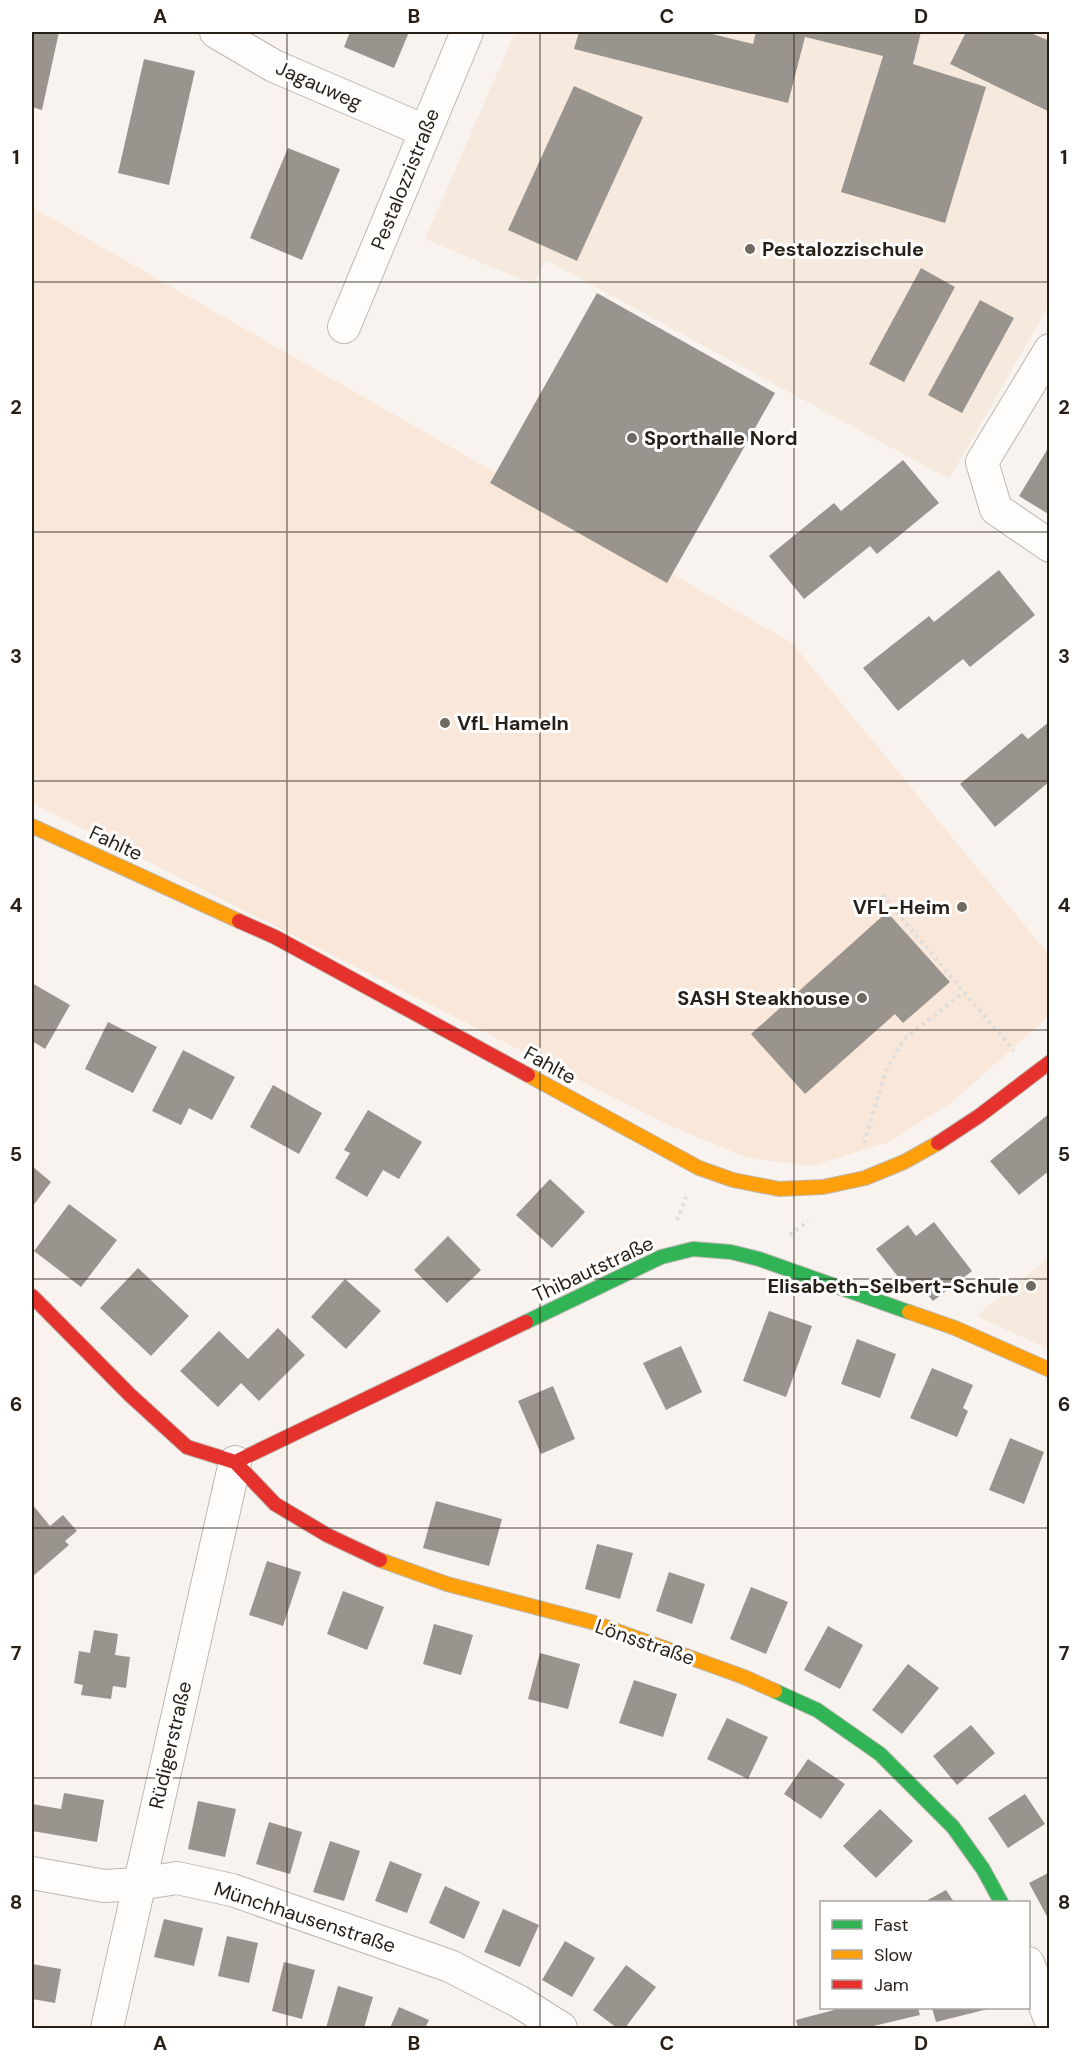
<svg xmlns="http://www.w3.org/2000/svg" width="1081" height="2060" font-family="'DM Sans',sans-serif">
<rect width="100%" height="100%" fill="#f8f3ee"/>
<path fill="#f6eade" d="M 515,32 L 1049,32 L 1049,305 L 949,479 L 546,260 L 533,284 L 425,239 Z
M 1049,1257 L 1049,1349 L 976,1316 Z"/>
<path fill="#f9e8d9" d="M 32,207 L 792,643 L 1049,955 L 1049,1016 L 952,1102 L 889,1142 L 811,1166 L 748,1158 L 668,1125 L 32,803 Z"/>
<path fill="#9a948e" d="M 32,32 L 59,32 L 42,110 L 32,107 Z
M 350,32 L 409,32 L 394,68 L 344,47 Z
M 579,32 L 704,32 L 753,44 L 756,32 L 921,32 L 913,64 L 986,87 L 945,223 L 841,192 L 883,56 L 805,37 L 788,103 L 574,49 Z
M 966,32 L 1028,32 L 1050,41 L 1050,112 L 950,64 Z
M 144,59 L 195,71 L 169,185 L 118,173 Z
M 574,86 L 643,117 L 577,261 L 508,230 Z
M 288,148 L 340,169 L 302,260 L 250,238 Z
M 921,268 L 955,287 L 904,382 L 869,364 Z
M 597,293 L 775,393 L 667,583 L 490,483 Z
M 980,300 L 1014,318 L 962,413 L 928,395 Z
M 1047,450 L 1050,451 L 1050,515 L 1019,496 Z
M 903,460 L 939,503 L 877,554 L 870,546 L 804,599 L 769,556 L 834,503 L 841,511 Z
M 999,570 L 1035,615 L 970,667 L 963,659 L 898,711 L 863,668 L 929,616 L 934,622 Z
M 1050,721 L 1050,781 L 995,827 L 960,784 L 1022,733 L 1028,739 Z
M 887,912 L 950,982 L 903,1023 L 895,1014 L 805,1094 L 751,1034 Z
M 32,983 L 70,1005 L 45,1049 L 32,1041 Z
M 108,1022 L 157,1047 L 133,1093 L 85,1069 Z
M 183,1050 L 235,1077 L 212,1120 L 189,1108 L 181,1125 L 152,1111 Z
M 273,1085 L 322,1113 L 299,1154 L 250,1127 Z
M 368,1110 L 422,1142 L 399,1179 L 383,1170 L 367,1197 L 335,1178 L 350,1153 L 344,1150 Z
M 1050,1113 L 1050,1170 L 1019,1195 L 990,1161 Z
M 32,1166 L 51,1182 L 32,1207 Z
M 550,1179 L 585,1212 L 552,1248 L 516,1215 Z
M 69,1204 L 117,1240 L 81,1287 L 34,1251 Z
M 934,1222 L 972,1271 L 933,1301 L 916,1281 L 907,1288 L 876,1249 L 908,1225 L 916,1236 Z
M 448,1236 L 481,1270 L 447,1303 L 414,1270 Z
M 138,1268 L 189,1316 L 151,1356 L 100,1308 Z
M 345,1279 L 381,1311 L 346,1349 L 311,1317 Z
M 769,1311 L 812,1326 L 786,1397 L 743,1381 Z
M 278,1328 L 305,1355 L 259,1401 L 241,1383 L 218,1407 L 180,1371 L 219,1331 L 248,1359 Z
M 857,1339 L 896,1354 L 880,1398 L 841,1384 Z
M 681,1346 L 702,1392 L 666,1410 L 643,1363 Z
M 932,1368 L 973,1385 L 963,1408 L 968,1411 L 957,1437 L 910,1418 Z
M 553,1386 L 575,1439 L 541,1454 L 518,1401 Z
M 1010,1438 L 1044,1452 L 1024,1504 L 989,1490 Z
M 436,1501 L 502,1519 L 489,1566 L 423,1548 Z
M 32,1504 L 50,1526 L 63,1515 L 77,1531 L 65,1541 L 69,1545 L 32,1577 Z
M 597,1544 L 633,1553 L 620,1599 L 585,1589 Z
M 267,1561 L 301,1572 L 283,1626 L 249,1615 Z
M 669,1572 L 705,1584 L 692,1624 L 656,1611 Z
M 751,1587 L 788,1602 L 766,1654 L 730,1639 Z
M 343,1591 L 384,1607 L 367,1650 L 327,1634 Z
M 434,1624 L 473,1635 L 461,1675 L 423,1664 Z
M 828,1626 L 863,1645 L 840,1689 L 804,1670 Z
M 94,1630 L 118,1634 L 115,1655 L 130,1657 L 126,1688 L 113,1686 L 111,1699 L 81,1695 L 83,1685 L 74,1683 L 79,1651 L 90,1653 Z
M 540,1653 L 580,1664 L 568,1709 L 528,1699 Z
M 908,1664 L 939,1688 L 902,1734 L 872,1710 Z
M 634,1680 L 677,1694 L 663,1737 L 619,1723 Z
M 727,1718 L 768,1737 L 748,1779 L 707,1759 Z
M 971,1725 L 995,1753 L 957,1785 L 933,1756 Z
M 808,1759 L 845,1784 L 821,1819 L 784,1794 Z
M 64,1793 L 104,1800 L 97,1842 L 32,1831 L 32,1804 L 61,1809 Z
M 1025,1794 L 1045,1824 L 1008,1848 L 988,1818 Z
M 198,1801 L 236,1809 L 225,1857 L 188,1849 Z
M 880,1809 L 913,1841 L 876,1878 L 843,1846 Z
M 269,1822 L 302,1832 L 290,1874 L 256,1864 Z
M 330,1841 L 360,1851 L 344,1901 L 313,1892 Z
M 390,1861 L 422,1874 L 407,1913 L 375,1901 Z
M 1050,1872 L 1050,1922 L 1029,1883 Z
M 445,1886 L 480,1902 L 464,1939 L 429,1923 Z
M 946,1890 L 954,1902 L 924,1902 Z
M 503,1909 L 539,1925 L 520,1967 L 484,1952 Z
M 164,1919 L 203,1928 L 194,1966 L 154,1957 Z
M 227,1936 L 258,1943 L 249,1983 L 218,1976 Z
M 565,1941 L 595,1958 L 572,1997 L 542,1980 Z
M 284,1962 L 315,1970 L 302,2019 L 272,2011 Z
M 32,1964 L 61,1969 L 55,2003 L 32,1999 Z
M 626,1965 L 656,1987 L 625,2028 L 617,2028 L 593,2010 Z
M 338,1986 L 373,1997 L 364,2028 L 326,2028 Z
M 399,2007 L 429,2020 L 425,2028 L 390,2028 Z
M 833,2008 L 918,2008 L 920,2015 L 865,2028 L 798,2028 L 796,2020 L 834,2010 Z
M 932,2008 L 992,2008 L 936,2022 Z"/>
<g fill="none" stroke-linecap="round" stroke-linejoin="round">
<defs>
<path id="street" d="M 216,32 L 274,66 L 425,131
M 344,327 L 467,32
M 1050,350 L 982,462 L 996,509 L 1050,546
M 32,1873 L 104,1886 L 138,1884 L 177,1878 L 232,1890 L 450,1966 L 518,2001 L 561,2028
M 1028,1963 L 1050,2019
M 107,2028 L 235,1462"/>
<path id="fast" d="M 526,1322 L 661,1257 L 693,1249 L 731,1252 L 759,1259 L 909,1312
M 775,1691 L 817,1710 L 880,1754 L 953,1827 L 983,1869 L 1001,1902"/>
<path id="slow" d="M 32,826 L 239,921
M 528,1075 L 699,1168 L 733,1180 L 779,1189 L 823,1187 L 865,1178 L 904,1162 L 938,1143
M 909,1312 L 955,1328 L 1050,1370
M 380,1560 L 447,1584 L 592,1622 L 744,1677 L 775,1691"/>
<path id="jam" d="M 239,921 L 275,937 L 528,1075
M 938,1143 L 979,1116 L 1050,1062
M 32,1296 L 130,1395 L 187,1447 L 235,1462 L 275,1504 L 327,1535 L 380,1560
M 235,1462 L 526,1322"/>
</defs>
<use href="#street" stroke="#beb7b1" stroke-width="34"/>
<use href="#fast" stroke="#beb7b1" stroke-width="16"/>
<use href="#slow" stroke="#beb7b1" stroke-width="16"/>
<use href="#jam" stroke="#beb7b1" stroke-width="16"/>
<path stroke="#dedddb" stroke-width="4" stroke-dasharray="3 4.5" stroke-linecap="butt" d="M 882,895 L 1014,1051
M 864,1143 L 885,1073 L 903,1040 L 964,992
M 677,1220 L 686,1197
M 790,1235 L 808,1221"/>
<use href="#street" stroke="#fefdfc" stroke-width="32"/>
<use href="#fast" stroke="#30b455" stroke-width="14"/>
<use href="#slow" stroke="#ff9f0a" stroke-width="14"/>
<use href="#jam" stroke="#e5322d" stroke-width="14"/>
</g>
<path fill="none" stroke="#281f17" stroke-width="1.5" stroke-opacity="0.55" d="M 287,32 L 287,2028M 540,32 L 540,2028M 794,32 L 794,2028M 32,282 L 1050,282M 32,532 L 1050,532M 32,781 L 1050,781M 32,1030 L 1050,1030M 32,1279 L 1050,1279M 32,1528 L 1050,1528M 32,1778 L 1050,1778"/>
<g fill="#716962" stroke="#fff" stroke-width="2">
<circle cx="750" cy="249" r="6"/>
<circle cx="632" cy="438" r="6"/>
<circle cx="445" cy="723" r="6"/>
<circle cx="962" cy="907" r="6"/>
<circle cx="862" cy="998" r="6"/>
<circle cx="1031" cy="1286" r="6"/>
</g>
<g text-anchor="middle" stroke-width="6" stroke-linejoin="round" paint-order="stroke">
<g font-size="20" fill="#281f17" stroke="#fff">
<text transform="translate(319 85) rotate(24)" y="7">Jagauweg</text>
<text transform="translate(405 179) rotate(-68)" y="7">Pestalozzistraße</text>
<text transform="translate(116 843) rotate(25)" y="7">Fahlte</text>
<text transform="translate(550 1065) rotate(29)" y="7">Fahlte</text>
<text transform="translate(593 1269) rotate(-25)" y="7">Thibautstraße</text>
<text transform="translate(645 1642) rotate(19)" y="7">Lönsstraße</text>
<text transform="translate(170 1745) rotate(-77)" y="7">Rüdigerstraße</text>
<text transform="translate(305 1917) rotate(18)" y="7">Münchhausenstraße</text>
</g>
<g font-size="20" font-weight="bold" fill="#281f17" stroke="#fff" text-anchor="start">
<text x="762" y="256">Pestalozzischule</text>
<text x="644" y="445">Sporthalle Nord</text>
<text x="457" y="730">VfL Hameln</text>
<text x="950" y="914" text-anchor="end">VFL-Heim</text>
<text x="850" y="1005" text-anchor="end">SASH Steakhouse</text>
<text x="1019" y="1293" text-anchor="end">Elisabeth-Selbert-Schule</text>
</g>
</g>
<rect width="1081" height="2060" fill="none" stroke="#ffffff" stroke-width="66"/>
<rect x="820" y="1901" width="210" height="108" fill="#ffffff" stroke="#a9a5a2" stroke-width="1.5"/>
<rect x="832" y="1920" width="30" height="9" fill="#30b455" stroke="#a9a5a2" stroke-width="1.5"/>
<text x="874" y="1931" font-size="18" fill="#281f17">Fast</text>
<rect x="832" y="1950" width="30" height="9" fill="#ff9f0a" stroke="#a9a5a2" stroke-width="1.5"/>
<text x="874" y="1961" font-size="18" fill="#281f17">Slow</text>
<rect x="832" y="1980" width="30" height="9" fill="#e5322d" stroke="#a9a5a2" stroke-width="1.5"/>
<text x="874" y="1991" font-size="18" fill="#281f17">Jam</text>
<rect x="33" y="33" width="1015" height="1994" fill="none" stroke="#281f17" stroke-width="2"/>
<g font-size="20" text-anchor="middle" font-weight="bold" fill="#281f17">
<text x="160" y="23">A</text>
<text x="414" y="23">B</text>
<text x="667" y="23">C</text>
<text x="921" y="23">D</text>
<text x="16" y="164">1</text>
<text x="1064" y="164">1</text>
<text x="16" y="414">2</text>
<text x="1064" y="414">2</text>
<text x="16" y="663">3</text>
<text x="1064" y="663">3</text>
<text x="16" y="912">4</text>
<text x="1064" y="912">4</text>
<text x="16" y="1161">5</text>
<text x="1064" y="1161">5</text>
<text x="16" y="1411">6</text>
<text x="1064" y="1411">6</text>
<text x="16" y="1660">7</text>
<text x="1064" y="1660">7</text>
<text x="16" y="1909">8</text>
<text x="1064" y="1909">8</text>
<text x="160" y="2050">A</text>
<text x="414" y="2050">B</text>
<text x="667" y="2050">C</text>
<text x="921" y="2050">D</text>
</g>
</svg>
